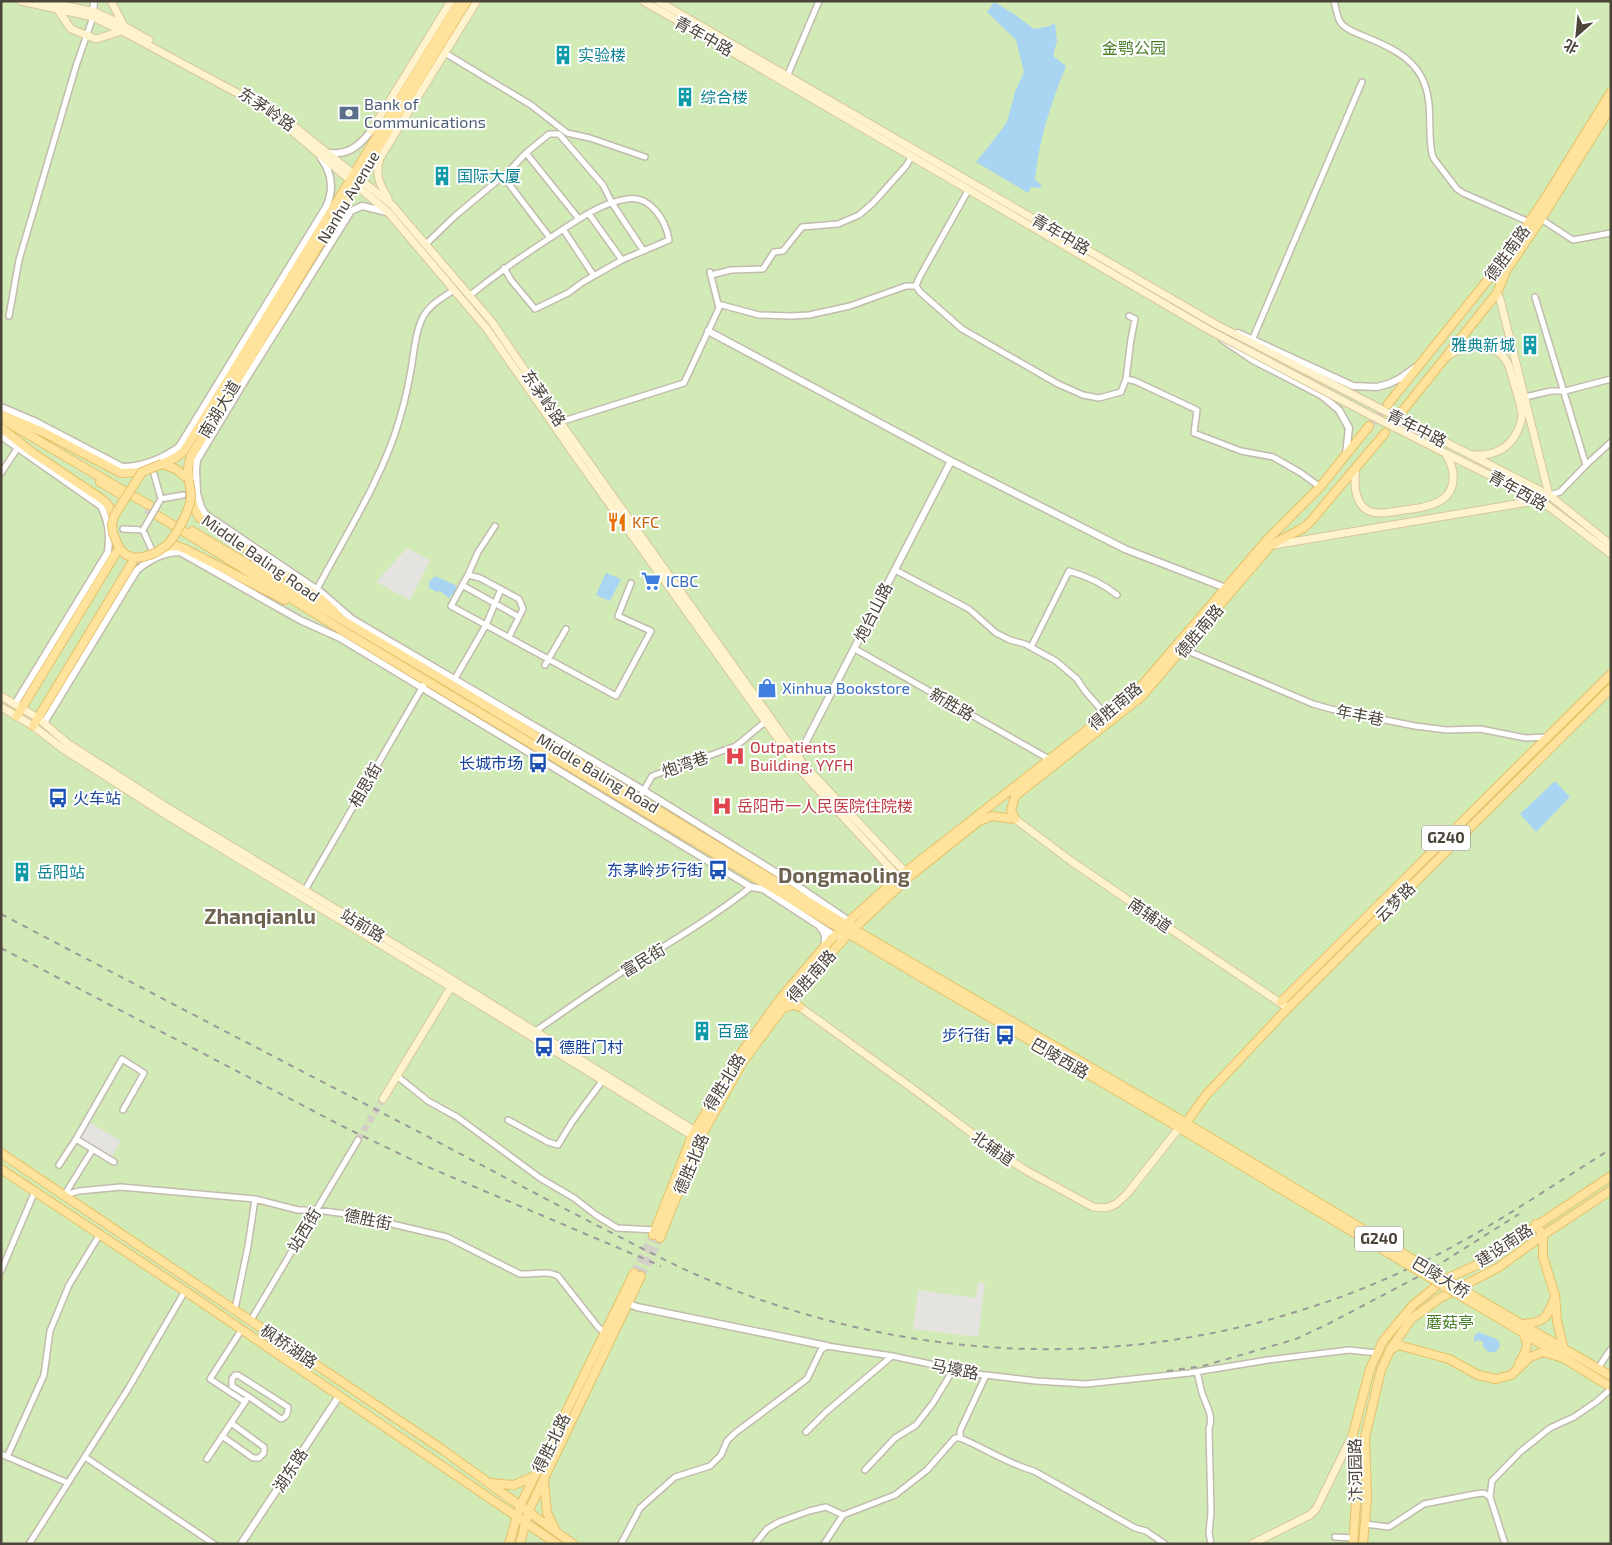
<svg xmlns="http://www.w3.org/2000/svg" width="1612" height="1545" font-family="'Exo 2','Noto Sans SC',sans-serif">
<rect width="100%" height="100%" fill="#f6f3ec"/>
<path fill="#d2eab5" d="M 1,1 L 1611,1 L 1611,1544 L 1,1544 Z"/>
<path fill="#e5e3e0" d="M 407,548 L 430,560 L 410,600 L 376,582 Z
M 89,1122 L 121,1141 L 110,1159 L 78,1140 Z
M 978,1283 L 985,1283 L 978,1337 L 913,1329 L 918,1290 L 976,1298 Z"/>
<path fill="#a9d4f2" d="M 994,2 L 1014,14 L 1034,29 L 1050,26 L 1055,23 L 1057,41 L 1053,56 L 1066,66 C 1051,103 1039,140 1035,179 L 1042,186 L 1040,188 L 1031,187 L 1028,193 L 976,162 L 996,137 L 1007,122 L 1015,92 L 1024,72 L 1016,40 L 987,12 Z
M 606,573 L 621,579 L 610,601 L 596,595 Z
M 435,576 L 457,586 L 455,592 L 449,598 L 440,591 L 437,592 L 429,588 L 429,582 Z
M 1555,781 L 1570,797 L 1536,832 L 1520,814 Z
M 1479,1332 C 1486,1336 1492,1336 1499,1341 L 1500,1346 L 1496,1352 L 1488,1352 L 1483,1346 L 1483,1342 L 1479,1340 L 1474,1342 L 1474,1336 Z"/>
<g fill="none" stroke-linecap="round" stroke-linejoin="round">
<path stroke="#d4d0c8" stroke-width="7" stroke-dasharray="7 3.5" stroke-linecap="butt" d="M 358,1140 L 383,1099"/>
<path stroke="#d4d0c8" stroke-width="8" stroke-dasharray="8 4" stroke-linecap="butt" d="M 1369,426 L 1387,405
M 146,509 L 158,516
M 176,521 L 186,527
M 634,1273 L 653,1235
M 641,1276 L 660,1238"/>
<defs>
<path id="minor" d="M 1334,1 C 1336,8 1337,18 1341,23 C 1345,29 1354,32 1361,35 C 1383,44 1411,55 1422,78 C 1434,102 1427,129 1432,154 L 1434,159 L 1457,189 L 1463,193 L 1529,222
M 445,53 L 531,105 L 567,133 L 590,138 L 645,157
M 786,79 L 819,1
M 526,153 L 579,219
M 503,176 L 550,238
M 969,189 L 919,278 L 916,286 L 920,292 L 962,329 L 1058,384 L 1083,395 L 1099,398 L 1121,392 L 1126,379
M 589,214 L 622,260
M 1541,219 L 1573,240 L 1611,233
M 563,229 L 594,276
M 425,245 L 455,216 L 509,171 L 526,153 L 549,134 L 559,134 L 603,185 L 612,203 L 643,250
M 711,275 L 731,270 L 763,269 L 774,252 L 783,251 L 802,227 L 838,224 L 859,215 L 873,203 L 906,166 L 912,156
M 469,296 C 495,275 522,256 550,238 C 573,223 599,203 627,199 C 651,195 666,221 669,240 L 622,260 L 583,282 L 568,293 L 535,309 L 511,280 L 504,268
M 1535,297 L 1586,465
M 718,304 L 759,315 L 791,316 L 809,315 L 850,306 L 906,286 L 916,286
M 9,316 L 19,260 L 76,66 L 93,17
M 1129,316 L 1135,319 L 1131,339 L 1126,379 L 1135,381 L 1197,410 L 1194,433 L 1241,451 L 1273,457 L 1301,473 L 1320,487
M 1253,338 L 1362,82
M 1525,397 L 1551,391 L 1565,391 L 1611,379
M 560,422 L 684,383 L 719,308 L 710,272
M 1,473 L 17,449
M 154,474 L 161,499 L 183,495
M 1549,495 L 1560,492 L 1586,465 L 1611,442
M 123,529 L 143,530 L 151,548
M 895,570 L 969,609 L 996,633 L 1010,640 L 1025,644 L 1056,661 L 1077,679 L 1085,691 L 1106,715
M 468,575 L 478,552 L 495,526
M 462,585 L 519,617
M 317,589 C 345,536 382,479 399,421 C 406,398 411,373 414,350 C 416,338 417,328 423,317 C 430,304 442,298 454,290
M 509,637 L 523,609 L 519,599 L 480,578 L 468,575 L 451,606 L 616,696 L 651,631 L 618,616 L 631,583
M 1031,647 L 1069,571 C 1086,576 1104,584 1117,595
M 855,649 L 1049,759
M 1183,649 L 1313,704 L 1331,709 L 1415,726 L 1447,730 L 1480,729 L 1526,738 L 1547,737
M 545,665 L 566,629
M 453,682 L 486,625 L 501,589
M 639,799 L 652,776 L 736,746 L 765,722
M 305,890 L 426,681
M 534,1032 C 565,1011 595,989 627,969 C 669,943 712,918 751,887
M 397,1076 L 428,1101 L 457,1117 L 540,1178 L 574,1198 L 596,1215 L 617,1228 L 656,1230
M 508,1120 L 548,1142 L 558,1145 L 572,1122 L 603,1080
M 76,1139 L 122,1059 L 144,1073 L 123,1110
M 59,1165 L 76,1139 L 114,1162
M 65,1194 L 93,1149
M 65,1195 L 79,1191 L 121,1187 L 255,1199 L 298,1210 L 316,1210 L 354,1215 L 447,1237 L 520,1274 C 533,1275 546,1270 558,1276 L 598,1327 L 605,1333
M 1,1271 L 35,1191
M 235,1309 L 248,1246 L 255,1199
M 251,1320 L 358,1140
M 1598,1368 L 1611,1349
M 1197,1372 C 1199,1379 1200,1386 1202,1393 C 1206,1406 1214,1415 1209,1429 L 1211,1512 L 1209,1533 L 1211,1544
M 986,1375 L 960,1431 L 960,1438 C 985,1448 1008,1464 1034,1471 L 1135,1528 L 1146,1531 L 1165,1544
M 245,1402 L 248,1396 L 281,1419 C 287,1417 288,1413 288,1407 L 238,1375 L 235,1375 L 232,1379 L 232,1386 L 248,1396
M 806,1432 L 826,1412 L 892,1356
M 222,1436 L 253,1458 L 259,1458 L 264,1453 L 264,1447 L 231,1423
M 1,1454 L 68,1483 L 128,1389 L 185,1291
M 7,1457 L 44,1375 L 50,1331 L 69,1285 L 100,1234
M 85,1457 L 214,1544
M 207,1459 L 245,1402 L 210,1379 L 242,1329
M 865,1470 L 895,1438 L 916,1425 L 933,1403 L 953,1370
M 1490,1497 L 1505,1544
M 1365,1524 L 1389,1527 L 1424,1504 L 1475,1494 L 1484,1493 L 1490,1497 L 1492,1481 L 1520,1452 L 1550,1428 L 1574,1417 L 1596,1402 L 1611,1389
M 1335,1537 L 1353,1538
M 29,1544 L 68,1483
M 621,1544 L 640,1508 L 675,1477 L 710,1466 L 721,1455 L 727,1441 L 735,1433 L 807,1379 L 821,1350 L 827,1346 L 892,1356 L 977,1374 L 1036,1381 L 1086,1384 L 1189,1373 L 1268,1360 L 1349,1350 L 1377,1353
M 755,1544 L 767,1529 L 779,1522 L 809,1511 L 826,1507 L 843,1515 L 895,1495 L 927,1470 L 955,1438 L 960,1438
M 824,1544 L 843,1515"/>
<path id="tertiary" d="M 93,16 L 94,1
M 329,153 C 349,155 359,146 371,131
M 387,212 L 362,206 L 351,211 L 247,377 L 197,460 L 196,470 L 197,493 L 201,507 L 205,514 L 322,593 L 352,619 L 643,790 L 793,883 L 849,921 L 851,924
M 708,331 L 951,461 L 1125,549 L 1226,588
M 1238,333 L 1353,386 L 1377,387 L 1388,384 L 1399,379 L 1416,367
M 1222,339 L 1253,360 L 1321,395 L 1339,410 L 1349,428 L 1346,454
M 1,407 L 34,421 L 122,467 C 144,467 162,459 179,447 L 326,207 C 334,190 332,173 321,158
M 1,436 L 101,506 C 109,522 110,535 108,552 L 15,704
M 44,723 L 137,570 C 149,560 164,552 180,552 L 300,620 L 340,638 L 751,887 L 763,889 L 835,936 L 839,935
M 797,759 L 951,461
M 820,927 C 826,934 826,938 824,947
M 627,1303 L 637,1307 L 827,1346
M 241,1544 L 339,1396"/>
<path id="secondary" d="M 21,1 L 93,17 L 122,31 L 252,101 L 274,116 L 388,212 L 487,329 L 578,460 L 801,771 L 902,881
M 44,1 L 95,12 L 117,22 L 149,40
M 111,1 L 124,26
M 643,1 L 758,67 L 1209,330
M 658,1 L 1217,325 L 1549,495 L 1611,545
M 58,10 L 71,29 L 96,39 L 122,31
M 285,119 L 392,205 L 492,322 L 560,422 L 804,765 L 908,875
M 371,131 L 451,1
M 388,198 C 379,184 375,174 380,158 L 477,1
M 1497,293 L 1500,299 L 1549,495
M 1448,356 C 1468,342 1497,340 1509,366 C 1513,382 1520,399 1522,415 C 1522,422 1519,428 1516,434 C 1507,450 1492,456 1474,455
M 1445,453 L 1540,500 L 1611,554
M 1356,467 C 1353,487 1355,514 1381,513 C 1389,513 1397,511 1404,510 C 1415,509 1428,507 1438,502 C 1458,492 1456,469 1445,453
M 1274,545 L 1540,500
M 1,696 L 38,718 L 67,743 L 173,811 L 429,965 L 695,1131
M 1,707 L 33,726 L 63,749 L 171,818 L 451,987 L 699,1140
M 1015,819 L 1071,861 L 1169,928 L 1288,1008
M 800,1007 L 916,1091 L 994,1150 L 1027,1171 L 1093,1207 L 1106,1208 L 1116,1204 L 1127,1194 L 1179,1128
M 383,1099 L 451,987
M 1252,1544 L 1310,1515 L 1316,1509 L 1353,1434"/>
<path id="primary" d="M 1388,404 L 1499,266 L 1544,200 L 1611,92
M 1400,414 L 1497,293 L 1506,271 L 1541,219 L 1611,107
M 1,415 L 43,432 L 121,473 L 142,472
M 7,422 L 124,491
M 1,428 L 33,453 L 103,500 L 108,505 L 114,516
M 162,464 L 175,458 L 184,451 L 460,1
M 162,464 L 176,469 L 189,480
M 189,480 L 188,468 L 191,456 L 467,1
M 100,482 L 122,495
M 133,496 L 149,505
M 191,497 L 194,508 L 200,518 L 320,598 L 336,613
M 158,516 L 173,525
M 183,531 L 345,632 L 926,980 L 1153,1112 L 1279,1188
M 192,531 L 452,685 L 845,924 L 1186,1123 L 1283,1181
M 165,547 L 177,546 L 185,549 L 285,600
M 17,716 L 119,548 L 126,555 L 135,558 L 33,726
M 1015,819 L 1011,811 L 1015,796 L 1142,696 L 1271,545 L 1303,528 L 1310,522 L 1385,433
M 1281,1002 L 1611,674
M 771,1011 L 783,1008 L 848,934 L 909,877 L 979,821 L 992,816 L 1015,819
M 1183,1125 L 1186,1123 L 1206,1095 L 1288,1008 L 1611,688
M 1,1153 L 443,1450 L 573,1544
M 1,1169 L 185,1291 L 557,1544
M 1536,1224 L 1543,1235 L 1543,1257 L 1555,1295 L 1557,1321 L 1564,1350
M 653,1235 L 692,1136 L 737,1059 L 780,999 L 824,947 L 849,921 L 899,877 L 1137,691 L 1266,541 L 1320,487 L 1369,426
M 660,1238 L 699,1140 L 742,1063 L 783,1008 L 794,1005 L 800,1007
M 1475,1297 L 1611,1376
M 1471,1302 C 1519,1329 1564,1359 1611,1387
M 1523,1324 C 1544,1322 1547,1319 1554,1299
M 1392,1349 L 1398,1345 L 1449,1359 L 1478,1375 L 1496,1379 L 1511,1375 L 1530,1357 L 1543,1352 L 1563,1358
M 1519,1363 C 1526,1353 1530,1344 1523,1333
M 544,1481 L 547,1513 L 555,1529
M 491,1483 L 514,1485 L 535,1476
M 509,1544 L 520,1506 L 634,1273
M 520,1544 L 528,1512 L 641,1276
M 1353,1544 L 1356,1503 L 1353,1434 L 1370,1369 L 1383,1341 L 1413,1305 L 1444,1280 L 1481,1263 L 1611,1176
M 1363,1544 L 1367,1498 L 1365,1437 L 1381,1370 L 1390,1350 L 1411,1319 L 1440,1298 L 1499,1267 L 1543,1235 L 1611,1190"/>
</defs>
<use href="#minor" stroke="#c2bbae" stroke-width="8"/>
<use href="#tertiary" stroke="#c2bbae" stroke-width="9"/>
<use href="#secondary" stroke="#d6c79b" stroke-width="9"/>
<use href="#primary" stroke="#e6c16a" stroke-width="10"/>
<use href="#minor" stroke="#fff" stroke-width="5"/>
<use href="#tertiary" stroke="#fff" stroke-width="6"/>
<use href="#secondary" stroke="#fff3cd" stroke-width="7"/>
<use href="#primary" stroke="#ffe39c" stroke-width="8"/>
<path stroke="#9a9a9a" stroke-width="2" stroke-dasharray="6 6" stroke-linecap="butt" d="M 1,914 C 142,988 282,1061 423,1134 C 483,1166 542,1197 602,1228 C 634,1244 665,1261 697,1275 C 891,1359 1106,1374 1308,1308 C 1344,1297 1380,1282 1414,1266 C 1483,1234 1546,1189 1611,1149
M 1,948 L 346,1128 L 421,1164 L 661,1266
M 1167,1371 L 1203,1366 L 1296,1339 L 1330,1323 L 1427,1272 L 1519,1214"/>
<defs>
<path id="minor-bridge" d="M 143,530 L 161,499"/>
<path id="secondary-bridge" d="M 1209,330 L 1370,415 L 1445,453"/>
<path id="primary-bridge" d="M 119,548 L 113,533 L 112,525 L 114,516 L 142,472 L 162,464
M 135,558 C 146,557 156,554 164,547 C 175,540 191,508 191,495 C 191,490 189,485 189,480
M 1283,1181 L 1475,1297
M 1279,1188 L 1471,1302"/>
</defs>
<use href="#minor-bridge" stroke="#c2bbae" stroke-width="8" stroke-linecap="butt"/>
<use href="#secondary-bridge" stroke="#d6c79b" stroke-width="9" stroke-linecap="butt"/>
<use href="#primary-bridge" stroke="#e6c16a" stroke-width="10" stroke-linecap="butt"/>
<use href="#minor-bridge" stroke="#fff" stroke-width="5"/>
<use href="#secondary-bridge" stroke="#fff3cd" stroke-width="7"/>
<use href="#primary-bridge" stroke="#ffe39c" stroke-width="8"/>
</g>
<defs>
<symbol id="building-bare" viewBox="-9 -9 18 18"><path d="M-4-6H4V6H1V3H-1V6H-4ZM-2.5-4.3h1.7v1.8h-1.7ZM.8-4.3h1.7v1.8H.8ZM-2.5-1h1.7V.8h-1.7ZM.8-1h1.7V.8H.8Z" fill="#0f9aa8" stroke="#fff" stroke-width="2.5" paint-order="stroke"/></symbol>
<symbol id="bank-bare" viewBox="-9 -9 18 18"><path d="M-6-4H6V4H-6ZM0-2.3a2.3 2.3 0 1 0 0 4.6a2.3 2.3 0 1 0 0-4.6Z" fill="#5c6f8a" stroke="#fff" stroke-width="2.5" paint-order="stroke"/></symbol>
<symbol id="restaurant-bare" viewBox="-9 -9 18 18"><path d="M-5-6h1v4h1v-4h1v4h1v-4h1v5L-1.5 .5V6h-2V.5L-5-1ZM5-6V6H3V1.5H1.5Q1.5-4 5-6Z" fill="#e8710a" stroke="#fff" stroke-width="2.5" paint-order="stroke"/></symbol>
<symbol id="supermarket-bare" viewBox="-9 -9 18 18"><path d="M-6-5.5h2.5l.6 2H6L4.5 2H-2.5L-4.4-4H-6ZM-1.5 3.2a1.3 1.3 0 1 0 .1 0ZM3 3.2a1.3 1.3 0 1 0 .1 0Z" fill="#3f7fe0" stroke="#fff" stroke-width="2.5" paint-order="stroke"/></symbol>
<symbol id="shop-bare" viewBox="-9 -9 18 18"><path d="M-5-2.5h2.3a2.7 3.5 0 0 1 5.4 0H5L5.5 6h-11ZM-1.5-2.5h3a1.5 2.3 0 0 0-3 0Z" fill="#3f7fe0" stroke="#fff" stroke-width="2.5" paint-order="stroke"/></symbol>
<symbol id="hospital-bare" viewBox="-9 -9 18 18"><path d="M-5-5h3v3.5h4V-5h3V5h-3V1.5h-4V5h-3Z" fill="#e0444e" stroke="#fff" stroke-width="2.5" paint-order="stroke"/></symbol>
<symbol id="bus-bare" viewBox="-9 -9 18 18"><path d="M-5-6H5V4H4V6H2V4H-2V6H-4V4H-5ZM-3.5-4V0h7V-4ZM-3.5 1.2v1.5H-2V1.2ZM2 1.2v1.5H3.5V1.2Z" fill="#1a4fb4" stroke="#fff" stroke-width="2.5" paint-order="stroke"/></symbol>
</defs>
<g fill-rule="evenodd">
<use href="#building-bare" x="549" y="41" width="28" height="28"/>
<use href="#building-bare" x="671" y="83" width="28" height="28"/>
<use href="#bank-bare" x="335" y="99" width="28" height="28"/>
<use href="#building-bare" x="428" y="162" width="28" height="28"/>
<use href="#building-bare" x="1516" y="331" width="28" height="28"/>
<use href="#restaurant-bare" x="603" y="508" width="28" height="28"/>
<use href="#supermarket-bare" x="637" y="567" width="28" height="28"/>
<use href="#shop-bare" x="753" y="674" width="28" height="28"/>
<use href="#hospital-bare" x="721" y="742" width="28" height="28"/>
<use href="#bus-bare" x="524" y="749" width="28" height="28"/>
<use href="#bus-bare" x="44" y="784" width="28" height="28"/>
<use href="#hospital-bare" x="708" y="792" width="28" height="28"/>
<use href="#bus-bare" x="704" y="856" width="28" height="28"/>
<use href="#building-bare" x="8" y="858" width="28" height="28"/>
<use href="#building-bare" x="688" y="1017" width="28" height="28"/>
<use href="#bus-bare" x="991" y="1021" width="28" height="28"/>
<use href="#bus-bare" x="530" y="1033" width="28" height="28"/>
</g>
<g text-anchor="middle" stroke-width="4" stroke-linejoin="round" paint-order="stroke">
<g fill="#fff" stroke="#817c74" stroke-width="1">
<rect x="1422" y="825.5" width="48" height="25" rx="4"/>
<rect x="1355" y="1226.5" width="48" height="25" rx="4"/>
</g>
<g font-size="15" font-weight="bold" fill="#4b4439">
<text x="1446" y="843">G240</text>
<text x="1379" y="1244">G240</text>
</g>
<g font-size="16" fill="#4b4439" stroke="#fff">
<text transform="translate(704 36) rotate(29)" y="6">青年中路</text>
<text transform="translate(267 109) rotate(34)" y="6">东茅岭路</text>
<text transform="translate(348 197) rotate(-59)" y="6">Nanhu Avenue</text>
<text transform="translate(1061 234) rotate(30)" y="6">青年中路</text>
<text transform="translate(1507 253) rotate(-54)" y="6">德胜南路</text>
<text transform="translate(544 398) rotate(56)" y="6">东茅岭路</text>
<text transform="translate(219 409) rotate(-59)" y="6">南湖大道</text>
<text transform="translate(1417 428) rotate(27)" y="6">青年中路</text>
<text transform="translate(1518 490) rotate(29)" y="6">青年西路</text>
<text transform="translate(261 558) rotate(35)" y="6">Middle Baling Road</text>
<text transform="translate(873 612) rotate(-63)" y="6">炮台山路</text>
<text transform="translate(1199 631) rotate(-50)" y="6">德胜南路</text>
<text transform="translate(952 704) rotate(30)" y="6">新胜路</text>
<text transform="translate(1115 706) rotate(-40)" y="6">得胜南路</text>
<text transform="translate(1360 715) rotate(11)" y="6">年丰巷</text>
<text transform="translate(685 764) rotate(-19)" y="6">炮湾巷</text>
<text transform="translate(598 773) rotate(31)" y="6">Middle Baling Road</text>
<text transform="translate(365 785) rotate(-60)" y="6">相思街</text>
<text transform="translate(1395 902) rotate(-45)" y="6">云梦路</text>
<text transform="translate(1150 915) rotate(34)" y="6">南辅道</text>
<text transform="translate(363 925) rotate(31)" y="6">站前路</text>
<text transform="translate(643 960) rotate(-31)" y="6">富民街</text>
<text transform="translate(811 976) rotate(-48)" y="6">得胜南路</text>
<text transform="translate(1060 1058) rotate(30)" y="6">巴陵西路</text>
<text transform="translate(724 1082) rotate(-59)" y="6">得胜北路</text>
<text transform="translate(993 1148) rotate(35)" y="6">北辅道</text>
<text transform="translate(691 1164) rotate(-67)" y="6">德胜北路</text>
<text transform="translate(368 1219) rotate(11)" y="6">德胜街</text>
<text transform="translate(304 1230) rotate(-59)" y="6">站西街</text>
<text transform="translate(1504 1245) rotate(-33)" y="6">建设南路</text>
<text transform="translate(1441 1277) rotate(31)" y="6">巴陵大桥</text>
<text transform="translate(289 1346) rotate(34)" y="6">枫桥湖路</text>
<text transform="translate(955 1369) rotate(11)" y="6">马壕路</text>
<text transform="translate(551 1443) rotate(-64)" y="6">得胜北路</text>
<text transform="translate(290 1470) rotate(-57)" y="6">湖东路</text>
<text transform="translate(1355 1470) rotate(-91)" y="6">汴河园路</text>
</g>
<g font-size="16" fill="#4a7f2a" stroke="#fff">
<text x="1134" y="54">金鹗公园</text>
<text x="1450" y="1328">蘑菇亭</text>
</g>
<g font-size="16" fill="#0d838f" stroke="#fff" text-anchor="start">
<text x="578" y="61">实验楼</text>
<text x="700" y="103">综合楼</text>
<text x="457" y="182">国际大厦</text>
<text x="1515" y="351" text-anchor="end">雅典新城</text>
<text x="37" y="878">岳阳站</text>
<text x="717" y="1037">百盛</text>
</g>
<g font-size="16" fill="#4e5e75" stroke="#fff" text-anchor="start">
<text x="364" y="110">Bank of<tspan x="364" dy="18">Communications</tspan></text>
</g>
<g font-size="16" fill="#c56008" stroke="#fff" text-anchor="start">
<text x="632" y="528">KFC</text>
</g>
<g font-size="16" fill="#366cbe" stroke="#fff" text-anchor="start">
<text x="666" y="587">ICBC</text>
<text x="782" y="694">Xinhua Bookstore</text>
</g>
<g font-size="16" fill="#be3a42" stroke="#fff" text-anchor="start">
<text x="750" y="753">Outpatients<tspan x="750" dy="18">Building, YYFH</tspan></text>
<text x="737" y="812">岳阳市一人民医院住院楼</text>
</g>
<g font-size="16" fill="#164399" stroke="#fff" text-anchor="end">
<text x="523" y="769">长城市场</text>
<text x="73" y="804" text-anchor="start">火车站</text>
<text x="703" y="876">东茅岭步行街</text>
<text x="990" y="1041">步行街</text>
<text x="559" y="1053" text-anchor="start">德胜门村</text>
</g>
<g font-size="21" font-weight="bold" fill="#6e6250" stroke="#fff">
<text x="844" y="883">Dongmaoling</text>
<text x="260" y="924">Zhanqianlu</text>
</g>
</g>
<rect width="1612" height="1545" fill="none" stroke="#4b4439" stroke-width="5"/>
<g transform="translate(1577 35) rotate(207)" stroke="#ffffff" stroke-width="4" paint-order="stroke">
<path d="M0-4L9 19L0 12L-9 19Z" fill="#4b4439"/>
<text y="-8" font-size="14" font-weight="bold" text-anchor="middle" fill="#4b4439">北</text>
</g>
</svg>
